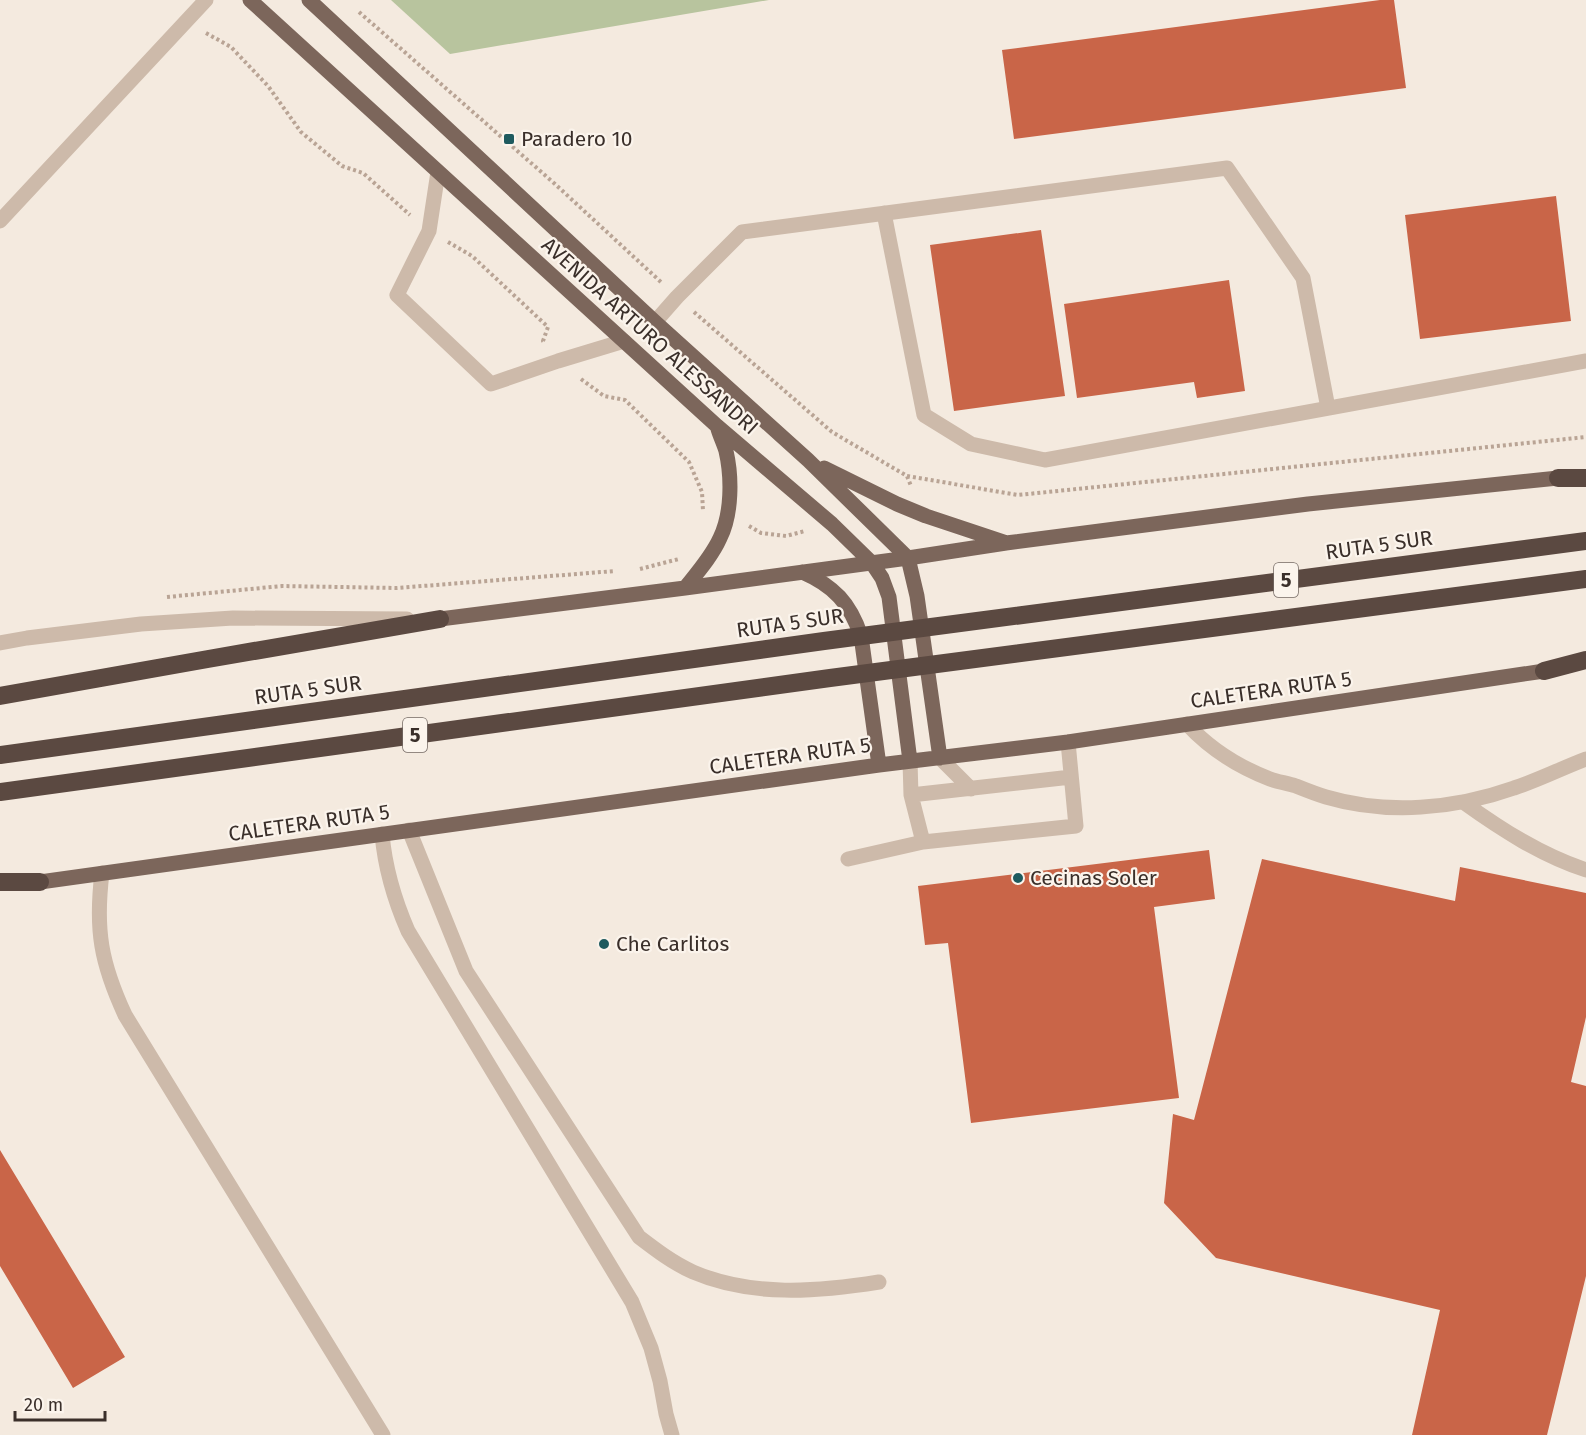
<svg xmlns="http://www.w3.org/2000/svg" width="1586" height="1435" font-family="'Fira Sans',sans-serif">
<rect width="100%" height="100%" fill="#f4eadf"/>
<path fill="#b8c49e" d="M 391,0 L 769,0 L 450,54 Z"/>
<path fill="#c96548" d="M 1380,0 L 1394,0 L 1406,88 L 1014,139 L 1002,50 Z
M 1556,196 L 1571,321 L 1420,339 L 1405,215 Z
M 1041,230 L 1065,396 L 954,411 L 930,245 Z
M 1229,280 L 1245,391 L 1197,398 L 1194,382 L 1077,398 L 1064,304 Z
M 1209,850 L 1215,899 L 1154,907 L 1179,1098 L 971,1123 L 948,943 L 925,945 L 918,886 Z
M 1262,859 L 1455,901 L 1460,867 L 1586,893 L 1586,1017 L 1571,1082 L 1586,1086 L 1586,1276 L 1547,1435 L 1412,1435 L 1440,1310 L 1216,1258 L 1164,1203 L 1173,1114 L 1194,1120 Z
M 0,1150 L 125,1357 L 73,1388 L 0,1266 Z"/>
<g fill="none" stroke-linecap="round" stroke-linejoin="round">
<path stroke="#b9a495" stroke-width="4" stroke-dasharray="3 3" stroke-linecap="butt" d="M 359,12 L 555,184 L 662,283
M 206,33 L 231,47 L 268,86 L 301,132 L 342,166 L 363,173 L 410,215
M 448,242 L 472,256 L 548,327 L 543,341 L 544,342
M 694,312 L 832,432 L 907,476 L 911,486
M 581,379 L 604,396 L 625,400 L 689,462 L 702,492 L 703,511
M 907,476 L 1018,495 L 1586,437
M 749,526 L 761,533 L 786,536 L 805,531
M 640,569 L 679,559
M 167,597 L 282,586 L 397,588 L 615,571"/>
<path stroke="#cdbaaa" stroke-width="15" d="M 438,172 L 429,231 L 397,295 L 491,384 L 558,361 L 624,341
M 884,213 L 924,415 L 971,444 L 1045,460 L 1586,361
M 0,221 L 206,0
M 655,322 L 677,297 L 742,232 L 1227,168 L 1303,278 L 1328,408
M 0,643 L 27,638 L 141,624 L 233,618 L 407,619
M 1187,724 C 1209,748 1239,767 1270,779 C 1278,782 1287,783 1296,786 C 1306,790 1316,794 1326,797 C 1387,815 1455,809 1514,788 C 1539,780 1562,768 1586,759
M 940,758 L 971,789
M 910,761 L 911,795 L 923,842 L 1076,826 L 1068,742
M 911,795 L 1071,777
M 1463,802 C 1502,830 1541,855 1586,870
M 409,830 L 466,971 L 639,1237 C 656,1250 673,1263 693,1272 C 751,1297 817,1292 879,1282
M 382,834 C 385,868 394,899 408,931 L 632,1302 L 651,1348 L 660,1381 L 666,1414 L 672,1435
M 848,859 L 923,842
M 102,873 C 95,930 101,963 125,1015 L 383,1435"/>
<path stroke="#7c665b" stroke-width="15" d="M 250,0 L 717,426 L 832,524 L 872,563 L 882,578 L 889,597 L 910,761
M 309,0 L 655,322 L 808,460 L 908,558 L 917,596 L 940,758
M 824,468 L 897,504 L 926,516 L 1004,542
M 802,572 C 834,586 850,603 861,636 L 879,765
M 685,588 C 697,573 712,556 720,538 C 732,514 732,477 726,451 C 724,444 720,436 718,429
M 440,619 L 685,588 L 908,558 L 1006,543 L 1308,504 L 1558,478
M 40,882 L 879,765 L 1068,742 L 1544,671"/>
<path stroke="#5b4941" stroke-width="18" d="M 1558,478 L 1586,478
M 1544,671 L 1586,660
M 0,696 L 208,659 L 440,619
M 0,755 L 824,641 L 1586,541
M 0,792 L 830,678 L 1586,579
M 0,882 L 40,882"/>
</g>
<g fill="#1e5a5e" stroke="#fbf4ec" stroke-width="2">
<rect x="503" y="133" width="12" height="12" rx="3"/>
<circle cx="1018" cy="878" r="6"/>
<circle cx="604" cy="944" r="6"/>
</g>
<g text-anchor="middle" stroke-width="4.5" stroke-linejoin="round" paint-order="stroke">
<g fill="#fbf4ec" stroke="#746a64" stroke-width="1.5">
<rect x="1274" y="563" width="24" height="34" rx="4.5"/>
<rect x="403" y="718" width="24" height="34" rx="4.5"/>
</g>
<g font-size="20" font-weight="bold" fill="#3a2f2a">
<text x="1286" y="587">5</text>
<text x="415" y="742">5</text>
</g>
<g font-size="21" fill="#3a2f2a" stroke="#fbf4ec" text-anchor="start">
<text x="521" y="146">Paradero 10</text>
<text x="1030" y="885">Cecinas Soler</text>
<text x="616" y="951">Che Carlitos</text>
</g>
<g font-size="21" fill="#3a2f2a" stroke="#fbf4ec">
<text transform="translate(650 336) rotate(42)" y="7">AVENIDA ARTURO ALESSANDRI</text>
<text transform="translate(1379 545) rotate(-8)" y="7">RUTA 5 SUR</text>
<text transform="translate(790 623) rotate(-8)" y="7">RUTA 5 SUR</text>
<text transform="translate(308 690) rotate(-8)" y="7">RUTA 5 SUR</text>
<text transform="translate(1271 690) rotate(-8)" y="7">CALETERA RUTA 5</text>
<text transform="translate(790 756) rotate(-8)" y="7">CALETERA RUTA 5</text>
<text transform="translate(309 823) rotate(-8)" y="7">CALETERA RUTA 5</text>
</g>
</g>
<path d="M15 1411v9h90v-9" fill="none" stroke="#3a2f2a" stroke-width="3"/>
<text x="24" y="1411" font-size="18" fill="#3a2f2a" stroke="#fbf4ec" stroke-width="4.5" paint-order="stroke">20 m</text>
</svg>
